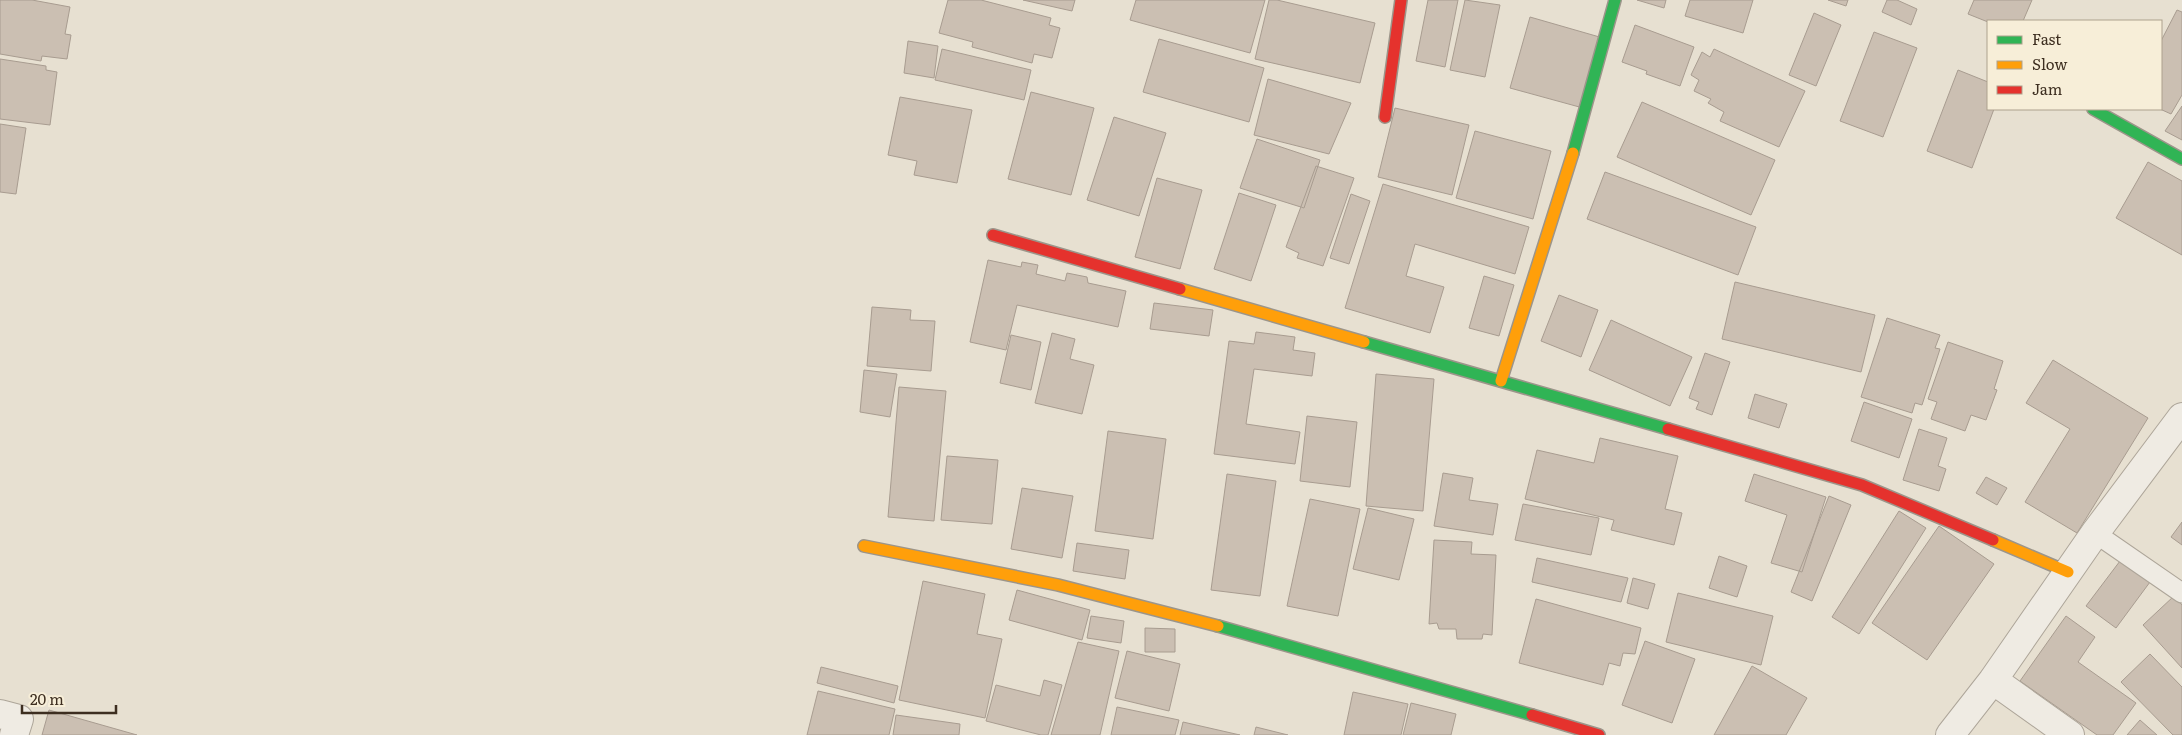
<svg xmlns="http://www.w3.org/2000/svg" width="2182" height="735" font-family="Literata,serif">
<rect width="100%" height="100%" fill="#e7e0d1"/>
<path fill="#cbbfb2" stroke="#a89c90" d="M 0,0 L 32,0 L 70,7 L 65,34 L 71,35 L 67,59 L 42,56 L 41,61 L 0,54 Z
M 948,0 L 981,0 L 1051,18 L 1049,25 L 1060,28 L 1052,58 L 1034,54 L 1032,63 L 972,47 L 973,42 L 939,33 Z
M 1023,0 L 1075,0 L 1072,11 Z
M 1136,0 L 1265,0 L 1250,53 L 1130,20 Z
M 1269,0 L 1277,0 L 1375,23 L 1360,83 L 1255,59 Z
M 1428,0 L 1458,0 L 1445,67 L 1416,61 Z
M 1465,0 L 1500,5 L 1485,77 L 1450,70 Z
M 1637,0 L 1666,0 L 1664,8 Z
M 1690,0 L 1753,0 L 1743,33 L 1685,16 Z
M 1828,0 L 1848,0 L 1846,6 Z
M 1887,0 L 1897,0 L 1917,9 L 1911,25 L 1882,12 Z
M 1974,0 L 2032,0 L 2023,21 L 1988,22 L 1968,14 Z
M 2177,10 L 2182,12 L 2182,95 L 2171,114 L 2160,109 L 2161,41 Z
M 1814,13 L 1841,25 L 1816,86 L 1789,75 Z
M 1530,17 L 1603,38 L 1583,108 L 1510,88 Z
M 1635,25 L 1694,47 L 1680,86 L 1646,74 L 1647,71 L 1622,62 Z
M 1874,32 L 1917,48 L 1883,137 L 1840,121 Z
M 1159,39 L 1264,68 L 1249,122 L 1143,92 Z
M 908,41 L 938,46 L 934,78 L 904,73 Z
M 942,49 L 1031,70 L 1024,100 L 935,80 Z
M 1714,49 L 1805,91 L 1779,147 L 1720,121 L 1724,112 L 1708,103 L 1711,99 L 1694,91 L 1699,80 L 1691,75 L 1702,52 L 1710,57 Z
M 0,59 L 46,66 L 46,70 L 57,72 L 50,125 L 0,119 Z
M 1958,70 L 1988,82 L 1988,109 L 1994,109 L 1972,168 L 1927,151 Z
M 1268,79 L 1351,103 L 1329,154 L 1254,135 Z
M 1031,92 L 1094,108 L 1071,195 L 1008,179 Z
M 900,97 L 972,110 L 957,183 L 914,175 L 917,161 L 888,155 Z
M 1642,102 L 1775,160 L 1751,215 L 1617,157 Z
M 2182,106 L 2182,140 L 2165,131 Z
M 1395,108 L 1469,125 L 1452,195 L 1378,177 Z
M 1114,117 L 1166,133 L 1139,216 L 1087,200 Z
M 0,124 L 26,128 L 16,194 L 0,192 Z
M 1475,131 L 1551,151 L 1533,219 L 1456,198 Z
M 1257,139 L 1320,160 L 1304,208 L 1240,188 Z
M 2148,162 L 2182,181 L 2182,255 L 2116,218 Z
M 1316,166 L 1354,178 L 1323,266 L 1297,258 L 1299,253 L 1286,247 Z
M 1605,172 L 1756,227 L 1738,275 L 1587,219 Z
M 1157,178 L 1202,190 L 1180,269 L 1135,257 Z
M 1383,184 L 1529,227 L 1515,274 L 1415,244 L 1406,276 L 1444,287 L 1430,333 L 1345,308 Z
M 1239,193 L 1276,205 L 1251,281 L 1214,269 Z
M 1351,194 L 1370,201 L 1349,264 L 1330,258 Z
M 988,260 L 1021,267 L 1022,262 L 1038,265 L 1036,274 L 1065,281 L 1067,273 L 1087,277 L 1088,283 L 1126,291 L 1118,327 L 1017,305 L 1006,350 L 970,342 Z
M 1484,276 L 1514,285 L 1499,336 L 1469,328 Z
M 1735,282 L 1875,315 L 1861,372 L 1722,339 Z
M 1559,295 L 1598,310 L 1581,357 L 1541,341 Z
M 1154,303 L 1213,310 L 1209,336 L 1150,329 Z
M 872,307 L 911,310 L 910,320 L 935,321 L 931,371 L 867,366 Z
M 1887,318 L 1940,335 L 1935,348 L 1940,349 L 1922,405 L 1915,403 L 1912,413 L 1861,397 Z
M 1611,320 L 1692,357 L 1670,406 L 1589,370 Z
M 1256,332 L 1295,337 L 1293,350 L 1315,353 L 1312,376 L 1254,369 L 1246,424 L 1300,432 L 1295,464 L 1214,454 L 1229,341 L 1254,344 Z
M 1052,333 L 1075,339 L 1070,359 L 1094,365 L 1082,414 L 1035,403 Z
M 1011,335 L 1041,342 L 1031,390 L 1000,383 Z
M 1948,342 L 2003,361 L 1994,389 L 1997,390 L 1986,420 L 1971,415 L 1965,431 L 1931,419 L 1937,402 L 1928,399 Z
M 1705,353 L 1730,362 L 1712,415 L 1696,409 L 1699,402 L 1689,398 Z
M 2053,360 L 2148,418 L 2077,533 L 2025,502 L 2070,429 L 2026,403 Z
M 864,370 L 897,374 L 890,417 L 860,412 Z
M 1376,374 L 1434,379 L 1423,511 L 1366,506 Z
M 899,387 L 946,391 L 934,521 L 888,517 Z
M 1755,394 L 1787,404 L 1779,428 L 1748,418 Z
M 1864,402 L 1912,419 L 1899,458 L 1851,441 Z
M 1307,416 L 1357,422 L 1350,487 L 1300,481 Z
M 1919,429 L 1947,438 L 1938,466 L 1946,469 L 1939,491 L 1903,480 Z
M 1108,431 L 1166,439 L 1153,539 L 1095,531 Z
M 1600,438 L 1678,456 L 1665,509 L 1682,513 L 1674,545 L 1611,530 L 1614,520 L 1525,499 L 1537,450 L 1594,463 Z
M 947,456 L 998,460 L 992,524 L 941,520 Z
M 1443,473 L 1473,478 L 1469,500 L 1498,504 L 1493,535 L 1434,526 Z
M 1227,474 L 1276,481 L 1260,596 L 1211,590 Z
M 1754,474 L 1826,497 L 1802,572 L 1771,563 L 1787,515 L 1745,501 Z
M 1986,477 L 2007,488 L 1997,505 L 1976,493 Z
M 1022,488 L 1073,496 L 1062,558 L 1011,549 Z
M 1829,496 L 1851,505 L 1812,601 L 1791,592 Z
M 1310,499 L 1360,509 L 1338,616 L 1287,606 Z
M 1523,504 L 1599,518 L 1591,555 L 1515,540 Z
M 1368,508 L 1414,519 L 1399,580 L 1353,569 Z
M 1899,511 L 1926,528 L 1859,634 L 1832,617 Z
M 2182,522 L 2182,545 L 2171,537 Z
M 1939,526 L 1994,564 L 1927,660 L 1872,623 Z
M 1434,540 L 1472,542 L 1471,554 L 1496,555 L 1492,635 L 1483,634 L 1482,639 L 1457,639 L 1456,629 L 1439,629 L 1437,623 L 1429,624 Z
M 1077,543 L 1129,550 L 1125,579 L 1073,571 Z
M 1719,556 L 1747,566 L 1737,597 L 1709,588 Z
M 1537,558 L 1628,578 L 1621,602 L 1532,582 Z
M 2120,561 L 2150,582 L 2116,628 L 2086,606 Z
M 1633,578 L 1655,584 L 1648,609 L 1627,603 Z
M 923,581 L 985,594 L 977,634 L 1002,639 L 985,718 L 899,700 Z
M 1017,590 L 1090,610 L 1082,640 L 1009,620 Z
M 1678,593 L 1773,616 L 1761,665 L 1666,642 Z
M 2174,596 L 2182,605 L 2182,668 L 2143,625 Z
M 1536,599 L 1641,628 L 1635,654 L 1623,653 L 1620,666 L 1609,663 L 1603,685 L 1519,663 Z
M 1091,616 L 1124,621 L 1121,643 L 1087,638 Z
M 2066,616 L 2095,637 L 2078,662 L 2136,703 L 2113,735 L 2097,735 L 2020,681 Z
M 1145,628 L 1175,629 L 1175,652 L 1145,652 Z
M 1645,641 L 1695,659 L 1672,723 L 1622,705 Z
M 1078,642 L 1119,651 L 1100,735 L 1051,735 Z
M 1127,651 L 1180,664 L 1169,711 L 1115,698 Z
M 2150,654 L 2182,687 L 2182,735 L 2173,735 L 2121,682 Z
M 1752,666 L 1807,698 L 1786,735 L 1714,735 Z
M 821,667 L 898,686 L 894,703 L 817,683 Z
M 1044,680 L 1062,685 L 1048,735 L 1041,735 L 986,721 L 996,685 L 1040,696 Z
M 818,691 L 895,709 L 889,735 L 807,735 Z
M 1353,692 L 1408,704 L 1401,735 L 1344,735 Z
M 1411,703 L 1456,714 L 1451,735 L 1403,735 Z
M 1117,707 L 1179,720 L 1175,735 L 1111,735 Z
M 49,710 L 137,735 L 42,735 Z
M 896,715 L 960,724 L 959,735 L 893,735 Z
M 2140,720 L 2157,735 L 2127,735 Z
M 1183,722 L 1240,735 L 1180,735 Z
M 1256,727 L 1288,735 L 1254,735 Z"/>
<g fill="none" stroke-linecap="round" stroke-linejoin="round">
<defs>
<path id="lane" d="M 2095,533 L 2182,593"/>
<path id="street" d="M 1993,680 L 2070,735
M 0,714 L 19,719 L 14,735
M 1950,735 L 1993,680 L 2095,533 L 2182,417"/>
<path id="fast" d="M 2093,109 L 2182,159
M 1573,153 L 1615,0
M 1364,342 L 1668,429
M 1218,626 L 1532,715"/>
<path id="slow" d="M 1180,289 L 1364,342
M 1501,381 L 1573,153
M 1993,540 L 2068,572
M 864,546 L 1058,585 L 1218,626"/>
<path id="jam" d="M 1385,117 L 1401,0
M 993,235 L 1180,289
M 1668,429 L 1862,485 L 1993,540
M 1532,715 L 1599,735"/>
</defs>
<use href="#lane" stroke="#ada599" stroke-width="21"/>
<use href="#street" stroke="#ada599" stroke-width="30"/>
<use href="#fast" stroke="#9c958a" stroke-width="14"/>
<use href="#slow" stroke="#9c958a" stroke-width="14"/>
<use href="#jam" stroke="#9c958a" stroke-width="14"/>
<use href="#lane" stroke="#efebe3" stroke-width="19"/>
<use href="#street" stroke="#efebe3" stroke-width="28"/>
<use href="#fast" stroke="#30b455" stroke-width="11"/>
<use href="#slow" stroke="#ff9f0a" stroke-width="11"/>
<use href="#jam" stroke="#e5322d" stroke-width="11"/>
</g>
<rect x="1987" y="20" width="175" height="90" fill="#f7eed8" stroke="#ada18e"/>
<rect x="1997" y="36" width="25" height="8" fill="#30b455" stroke="#ada18e"/>
<text x="2032" y="45" font-size="15" fill="#3d2e20">Fast</text>
<rect x="1997" y="61" width="25" height="8" fill="#ff9f0a" stroke="#ada18e"/>
<text x="2032" y="70" font-size="15" fill="#3d2e20">Slow</text>
<rect x="1997" y="86" width="25" height="8" fill="#e5322d" stroke="#ada18e"/>
<text x="2032" y="95" font-size="15" fill="#3d2e20">Jam</text>
<path d="M22 705v8h94v-8" fill="none" stroke="#3d2e20" stroke-width="2.5"/>
<text x="30" y="705" font-size="15" fill="#3d2e20" stroke="#f7eed8" stroke-width="4" paint-order="stroke">20 m</text>
</svg>
